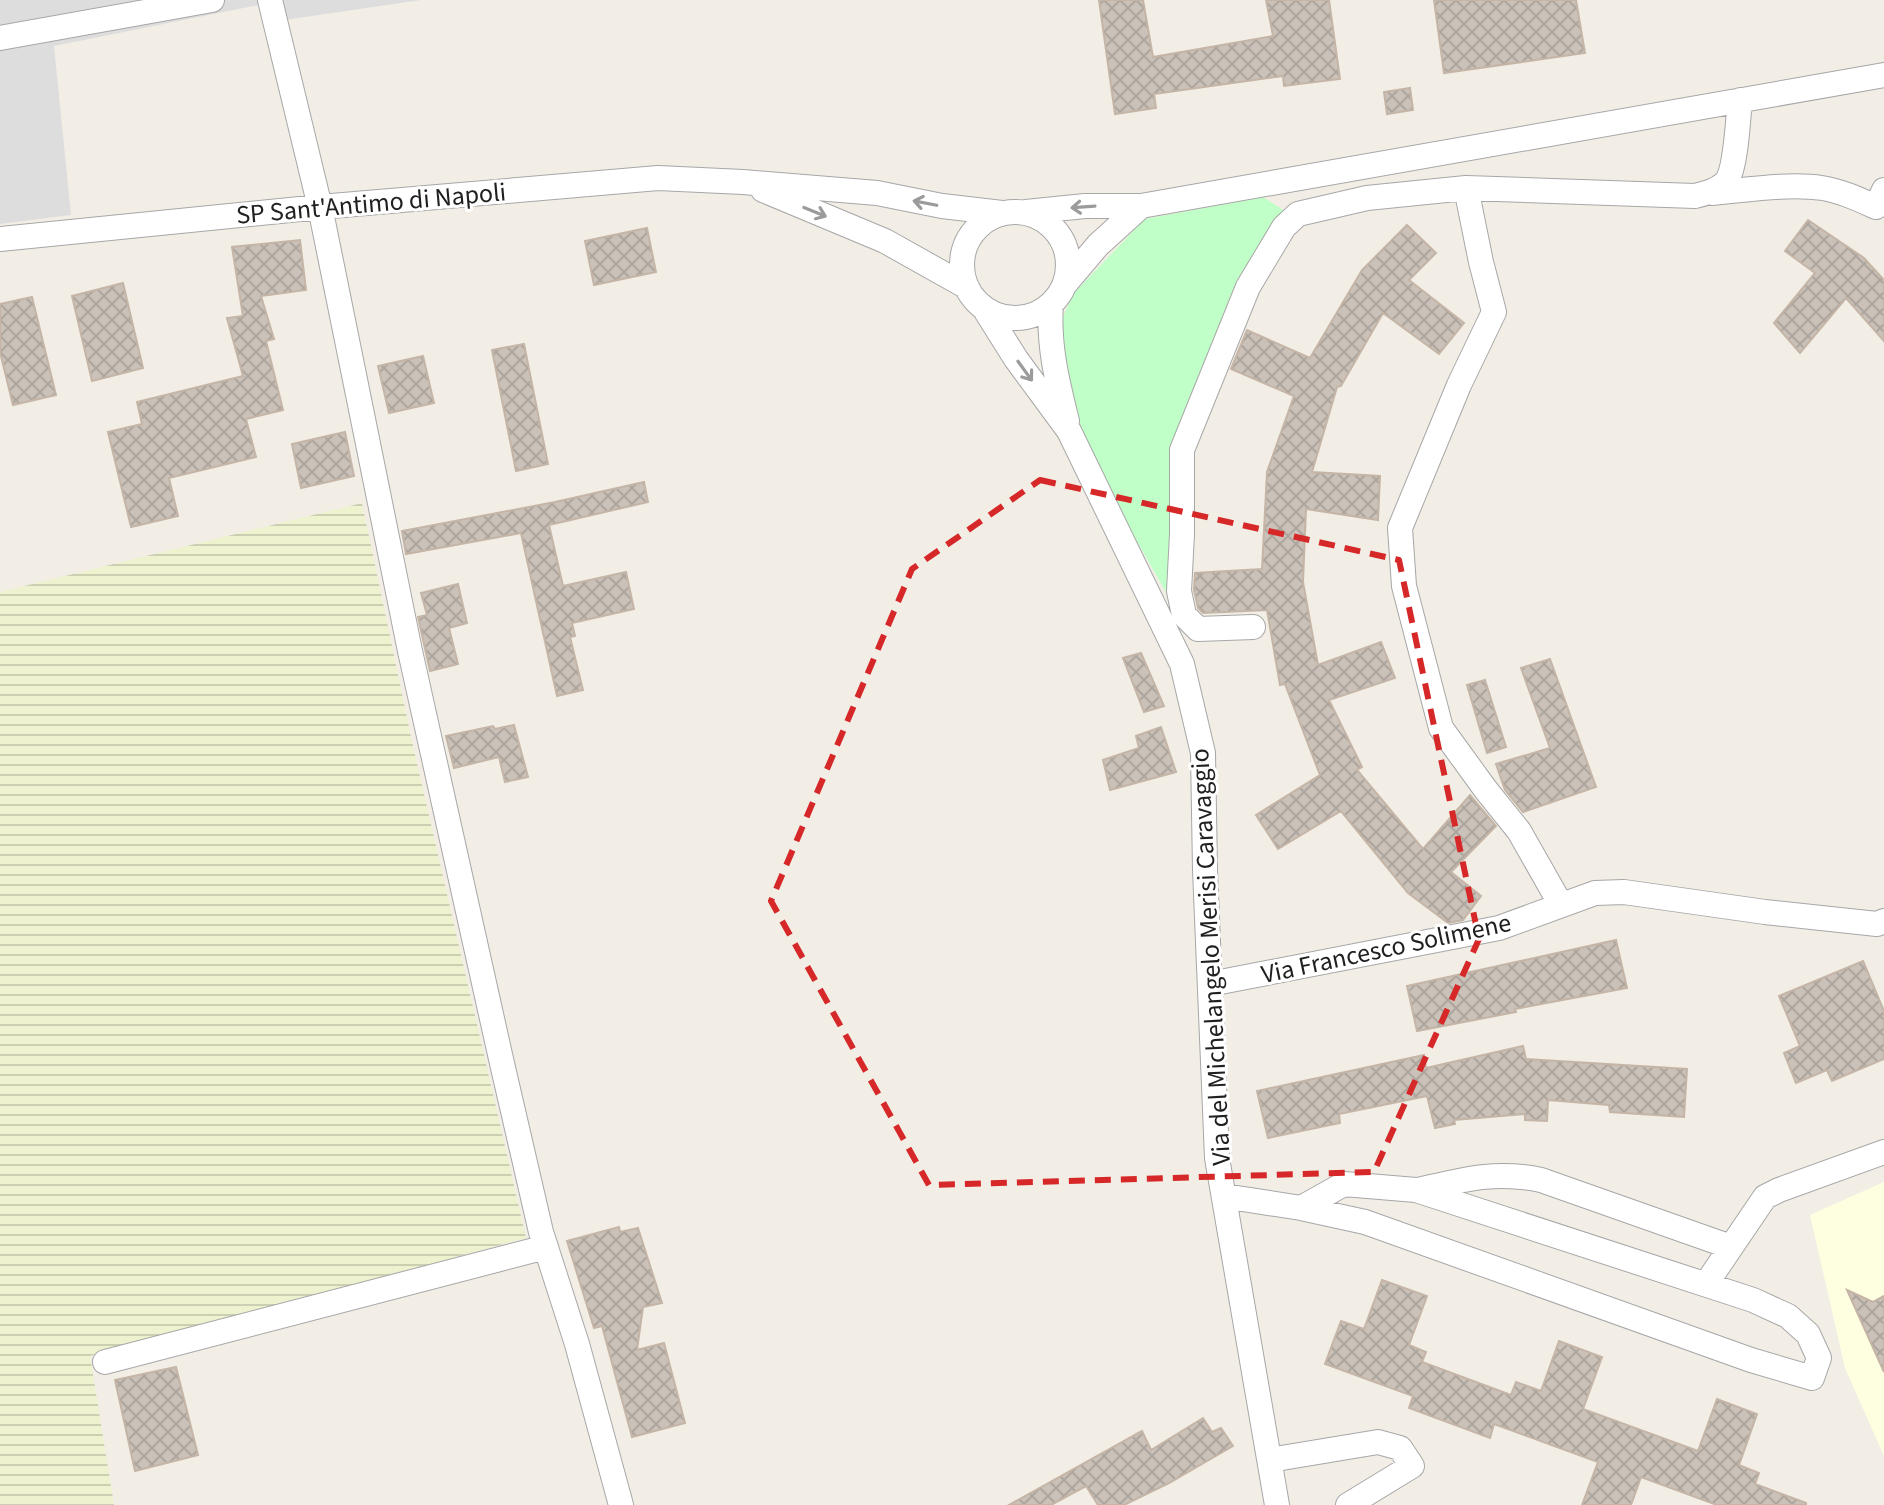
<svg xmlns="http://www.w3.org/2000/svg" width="1884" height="1505" font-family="'Source Sans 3',sans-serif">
<defs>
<pattern id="farmland-rules" width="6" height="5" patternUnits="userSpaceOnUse" patternTransform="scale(2)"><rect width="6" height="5" fill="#eef2cf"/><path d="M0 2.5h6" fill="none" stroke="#cccfb1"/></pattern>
<pattern id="building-cross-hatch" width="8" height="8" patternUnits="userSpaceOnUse" patternTransform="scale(2)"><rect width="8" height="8" fill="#cac1b8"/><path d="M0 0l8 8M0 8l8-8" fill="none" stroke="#ada69e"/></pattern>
</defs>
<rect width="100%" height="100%" fill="#f2eee6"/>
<path fill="#dedddd" d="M 0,0 L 421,0 L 264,23 L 259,5 L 54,46 L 71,215 L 0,224 Z"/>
<path fill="#feffe1" d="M 1884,1182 L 1884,1456 L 1845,1368 L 1810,1215 Z"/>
<path fill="url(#farmland-rules)" d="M 362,503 L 413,746 L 526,1238 L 90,1356 L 114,1505 L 0,1505 L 0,592 Z"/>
<path fill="#c0ffc7" d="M 1263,197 L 1285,211 L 1236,284 L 1172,445 L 1171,601 L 1127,524 L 1082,432 L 1066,367 L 1062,319 L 1073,294 L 1145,219 Z"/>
<path fill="url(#building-cross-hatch)" stroke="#c5b5a6" stroke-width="2" d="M 1099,0 L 1143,0 L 1153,57 L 1273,36 L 1266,0 L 1329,0 L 1340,79 L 1284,86 L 1283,76 L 1154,94 L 1156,108 L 1115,114 Z
M 1434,0 L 1576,0 L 1585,53 L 1444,73 Z
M 1410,88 L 1413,110 L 1387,114 L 1384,92 Z
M 1808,220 L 1864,258 L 1884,280 L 1884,341 L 1846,298 L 1800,353 L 1774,323 L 1815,273 L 1785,251 Z
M 1407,225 L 1436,253 L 1409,280 L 1464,323 L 1439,354 L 1383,313 L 1341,386 L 1337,387 L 1312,472 L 1380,476 L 1378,520 L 1306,509 L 1303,582 L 1318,665 L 1381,642 L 1395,678 L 1329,700 L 1362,767 L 1357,770 L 1423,849 L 1470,795 L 1496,826 L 1451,872 L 1481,896 L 1463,920 L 1448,923 L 1408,893 L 1341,811 L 1278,849 L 1256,815 L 1320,775 L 1285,684 L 1280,685 L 1267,610 L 1203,613 L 1198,608 L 1194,590 L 1195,573 L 1262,569 L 1267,472 L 1294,396 L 1231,369 L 1247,330 L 1310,358 L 1362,270 Z
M 647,228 L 656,272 L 594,285 L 585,241 Z
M 300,240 L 306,290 L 261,296 L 274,339 L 266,341 L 283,410 L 246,419 L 256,457 L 169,478 L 178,516 L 131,527 L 108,432 L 142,424 L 137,402 L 243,376 L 227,318 L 243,316 L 232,247 Z
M 123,283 L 143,368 L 92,381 L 72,296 Z
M 32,297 L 56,395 L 13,405 L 0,352 L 0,304 Z
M 524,344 L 548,464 L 516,471 L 492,350 Z
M 423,356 L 434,403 L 389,413 L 378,366 Z
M 345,432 L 354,476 L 301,488 L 292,444 Z
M 644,482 L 648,502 L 549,525 L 563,586 L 626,572 L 634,609 L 572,623 L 575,636 L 570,637 L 583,690 L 557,696 L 521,533 L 406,554 L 402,531 L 555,502 Z
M 458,584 L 467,623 L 449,628 L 458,664 L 430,671 L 418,617 L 427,615 L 421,593 Z
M 1141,653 L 1164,706 L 1144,712 L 1123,658 Z
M 1550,659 L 1596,787 L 1523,812 L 1505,790 L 1496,764 L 1550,748 L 1521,668 Z
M 1485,680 L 1506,747 L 1487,753 L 1467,685 Z
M 514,725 L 528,777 L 505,782 L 499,757 L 454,768 L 446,736 L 493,726 L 495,729 Z
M 1161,727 L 1176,772 L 1110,790 L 1103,760 L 1139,748 L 1136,736 Z
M 1616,940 L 1627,988 L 1515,1009 L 1516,1012 L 1417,1031 L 1407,986 Z
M 1863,961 L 1884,1011 L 1884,1059 L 1832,1081 L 1827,1070 L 1796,1083 L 1784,1053 L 1800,1046 L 1779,996 Z
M 1523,1046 L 1526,1059 L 1687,1069 L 1684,1117 L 1610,1112 L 1609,1105 L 1548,1100 L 1547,1121 L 1525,1120 L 1525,1114 L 1454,1120 L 1455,1124 L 1435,1128 L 1427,1096 L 1339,1114 L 1340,1123 L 1268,1138 L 1257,1091 L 1424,1055 L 1426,1068 Z
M 619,1227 L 620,1232 L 638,1228 L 662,1303 L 643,1307 L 637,1350 L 664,1343 L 685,1423 L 632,1437 L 602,1326 L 594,1328 L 567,1241 Z
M 1382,1280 L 1427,1296 L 1409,1345 L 1426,1352 L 1422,1362 L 1511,1395 L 1516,1382 L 1541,1391 L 1559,1341 L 1602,1357 L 1583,1409 L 1698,1451 L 1717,1399 L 1757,1414 L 1739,1465 L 1759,1473 L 1755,1484 L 1806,1503 L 1806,1505 L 1717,1505 L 1641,1477 L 1631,1505 L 1582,1505 L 1598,1462 L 1494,1424 L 1490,1438 L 1409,1408 L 1413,1396 L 1325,1364 L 1341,1321 L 1364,1329 Z
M 1847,1290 L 1873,1302 L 1884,1296 L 1884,1372 Z
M 176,1367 L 198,1455 L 135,1471 L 115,1380 Z
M 1203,1418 L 1212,1432 L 1221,1428 L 1233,1446 L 1169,1483 L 1124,1505 L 1098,1505 L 1086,1486 L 1051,1505 L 1009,1505 L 1142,1431 L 1151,1450 Z"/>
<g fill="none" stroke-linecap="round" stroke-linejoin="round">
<defs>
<path id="minor" d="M 270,0 L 320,207 L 410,651 L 501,1059 L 541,1232 L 577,1344 L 621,1505
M 0,38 L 212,0
M 1466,188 L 1481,262 L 1494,312 L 1459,385 L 1400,528 L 1404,586 L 1441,728 L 1486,790 L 1519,831 L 1561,905
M 763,190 L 885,241 L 967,287
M 1712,193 C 1746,190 1788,183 1822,188 C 1841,191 1858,199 1876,207 L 1884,190
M 1026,212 L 1085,206 L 1141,206 L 1884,75
M962 265a53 53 0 1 1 106 0a53 53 0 1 1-106 0Z
M 0,239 L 320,207 L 658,178 L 743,182 L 877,193 L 942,206 L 1002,213
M 1065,284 L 1098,245 L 1141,206
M 1051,304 C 1048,345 1057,381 1067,421
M 984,308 L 1016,359 L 1069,431 L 1182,664 L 1203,753 L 1205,870 L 1217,1158 L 1277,1505
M 1253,627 L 1198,629 L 1184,615 L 1179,591 L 1182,534 L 1182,450 L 1248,287 L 1284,227 L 1298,214 L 1367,198 L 1466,188 L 1695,196 C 1707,193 1716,191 1725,183 C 1736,172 1738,118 1740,100
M 1210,984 L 1499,928 L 1595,893 L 1624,892 L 1765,912 L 1877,924 L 1884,921
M 1418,1190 C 1462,1180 1495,1170 1541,1180 L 1731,1247
M 1224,1196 L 1301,1208 L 1365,1222 L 1751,1360 L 1812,1378 L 1819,1358 L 1808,1334 L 1788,1316 L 1753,1300 L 1416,1190 L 1344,1184 L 1301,1208
M 1706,1284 L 1765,1197 L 1779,1190 L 1884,1152
M 105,1362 L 546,1247
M 1270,1460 L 1378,1442 L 1400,1448 L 1412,1466 L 1348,1505"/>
</defs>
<use href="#minor" stroke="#a7a7a7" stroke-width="26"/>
<use href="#minor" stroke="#fff" stroke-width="24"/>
</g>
<defs><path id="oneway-shaft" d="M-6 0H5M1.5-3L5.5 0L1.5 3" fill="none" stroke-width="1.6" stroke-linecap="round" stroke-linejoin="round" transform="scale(2)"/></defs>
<g stroke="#9b9b9b">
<use href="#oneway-shaft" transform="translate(925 203) rotate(-169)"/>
<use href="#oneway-shaft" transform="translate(1083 207) rotate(176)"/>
<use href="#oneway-shaft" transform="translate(815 212) rotate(22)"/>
<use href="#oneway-shaft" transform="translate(1025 371) rotate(54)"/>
</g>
<path fill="none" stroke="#d62828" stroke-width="6" stroke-dasharray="16 10" stroke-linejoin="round" d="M 1040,480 L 1399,560 L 1479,939 L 1374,1172 L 929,1185 L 771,901 L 912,569 Z"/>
<g text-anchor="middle" stroke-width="6" stroke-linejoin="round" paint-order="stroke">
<g font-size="26" fill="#202020" stroke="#fff">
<text transform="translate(371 203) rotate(-5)" y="9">SP Sant'Antimo di Napoli</text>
<text transform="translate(1386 948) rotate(-12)" y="9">Via Francesco Solimene</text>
<text transform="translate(1210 957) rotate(-93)" y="9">Via del Michelangelo Merisi Caravaggio</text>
</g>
</g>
</svg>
